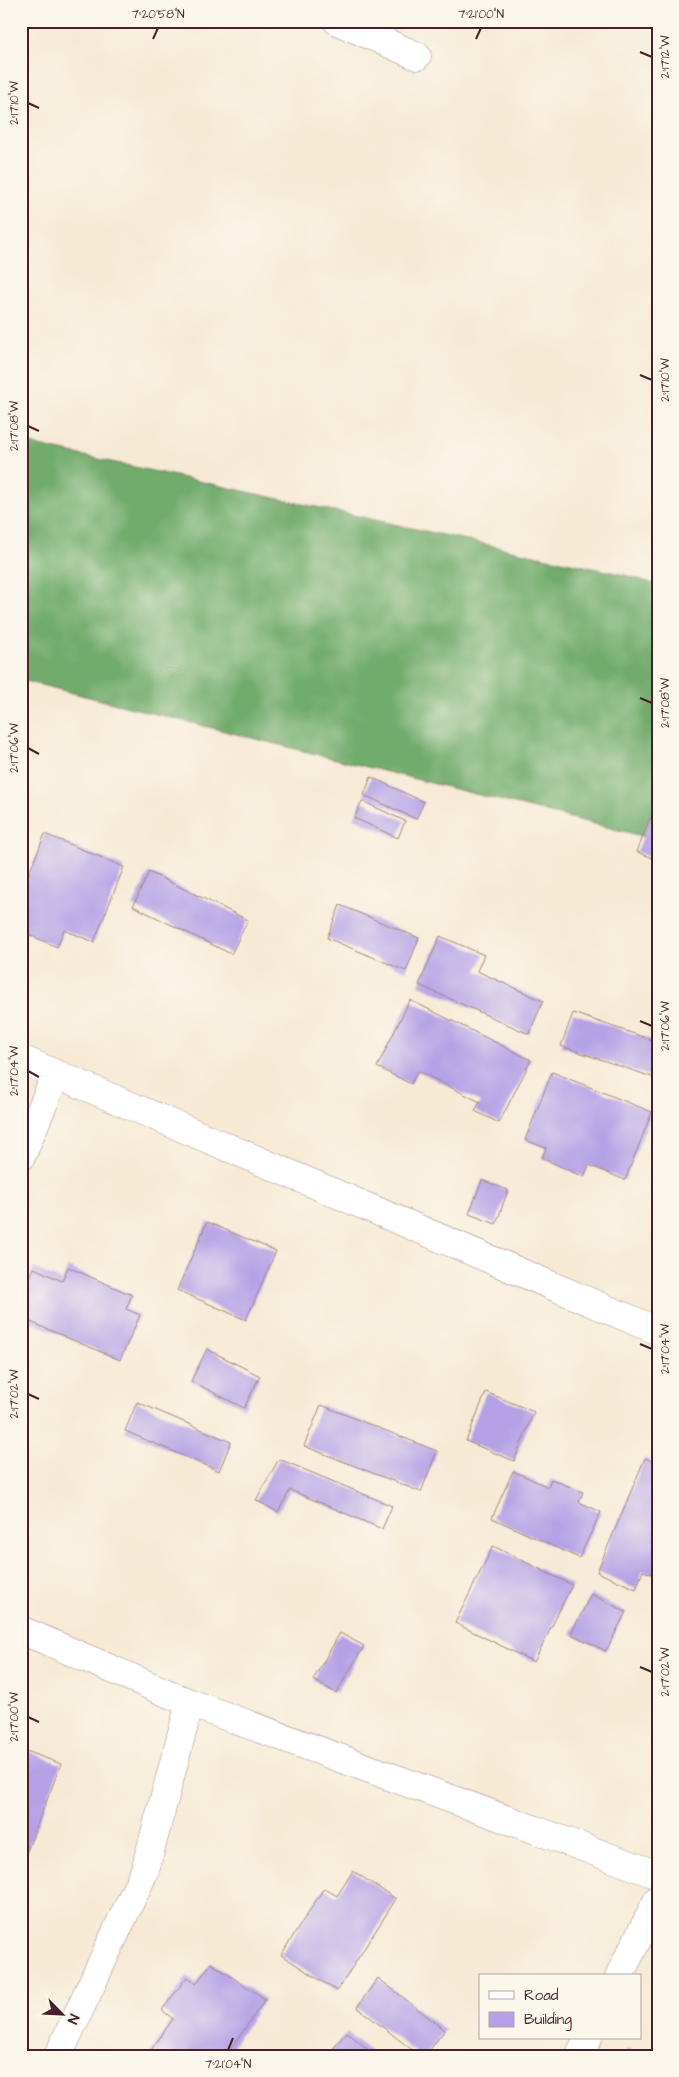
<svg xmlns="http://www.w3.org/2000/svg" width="679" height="2077" font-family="'Architects Daughter',sans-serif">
<rect width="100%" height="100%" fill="#fbf7ec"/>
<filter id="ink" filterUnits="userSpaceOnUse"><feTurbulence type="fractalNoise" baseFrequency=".02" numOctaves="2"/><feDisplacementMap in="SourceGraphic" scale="10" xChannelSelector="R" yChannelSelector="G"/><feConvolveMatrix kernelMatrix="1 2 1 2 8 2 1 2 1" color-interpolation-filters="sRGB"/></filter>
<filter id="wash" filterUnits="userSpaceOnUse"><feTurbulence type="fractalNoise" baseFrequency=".0096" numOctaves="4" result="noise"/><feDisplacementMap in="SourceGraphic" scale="20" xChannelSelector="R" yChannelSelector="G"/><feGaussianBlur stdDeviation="1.12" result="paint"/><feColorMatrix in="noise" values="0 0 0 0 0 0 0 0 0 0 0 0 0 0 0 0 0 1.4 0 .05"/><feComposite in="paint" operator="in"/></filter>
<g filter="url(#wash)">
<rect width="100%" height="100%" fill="#f6ead5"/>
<path fill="#71ac6c" stroke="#5e664c" d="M 21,442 L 625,575 L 658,585 L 658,840 L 21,680 Z"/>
<g id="blocks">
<path fill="#b4a1e6" d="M 371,777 L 424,802 L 416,819 L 364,795 Z
M 362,801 L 405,821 L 398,838 L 354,818 Z
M 650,818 L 658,821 L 658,860 L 637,852 Z
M 45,834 L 124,867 L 94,942 L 64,930 L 57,947 L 21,931 L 21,893 Z
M 149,872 L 248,920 L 231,954 L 133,906 Z
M 340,905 L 419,938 L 406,971 L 327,938 Z
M 440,936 L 484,955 L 477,971 L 543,1001 L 529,1034 L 419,985 Z
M 410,1000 L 531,1060 L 499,1123 L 475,1111 L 480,1102 L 418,1071 L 411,1084 L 377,1067 Z
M 573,1013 L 658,1042 L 658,1079 L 561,1046 Z
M 552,1072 L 652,1112 L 625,1180 L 589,1165 L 584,1177 L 542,1158 L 546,1148 L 525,1140 Z
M 482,1180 L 508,1190 L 496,1224 L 469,1214 Z
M 207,1222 L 276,1251 L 246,1320 L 177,1290 Z
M 68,1267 L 132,1295 L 126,1309 L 140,1315 L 120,1360 L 21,1318 L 21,1297 L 34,1268 L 62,1281 Z
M 207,1349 L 260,1376 L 244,1408 L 191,1381 Z
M 486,1392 L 534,1412 L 514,1461 L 466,1441 Z
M 137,1402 L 231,1442 L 219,1471 L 125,1431 Z
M 321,1405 L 437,1451 L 421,1492 L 304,1446 Z
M 645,1458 L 658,1464 L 658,1538 L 655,1544 L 658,1546 L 658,1566 L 655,1575 L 643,1571 L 636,1589 L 597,1572 Z
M 279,1459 L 392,1506 L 382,1529 L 290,1490 L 278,1512 L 256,1500 Z
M 513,1471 L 548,1487 L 551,1479 L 583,1492 L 579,1502 L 601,1512 L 579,1558 L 492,1518 Z
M 493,1546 L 572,1585 L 534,1662 L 455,1623 Z
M 591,1594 L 626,1612 L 606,1651 L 571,1634 Z
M 340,1633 L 364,1646 L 336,1693 L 313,1680 Z
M 21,1749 L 61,1764 L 25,1856 L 21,1854 Z
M 353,1871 L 396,1899 L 337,1991 L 281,1955 L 324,1888 L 337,1896 Z
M 211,1963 L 265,1999 L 226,2056 L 153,2056 L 149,2053 L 173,2019 L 162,2010 L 187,1977 L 196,1984 Z
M 378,1978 L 445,2030 L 425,2056 L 420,2056 L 357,2007 Z
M 347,2032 L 376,2056 L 327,2056 Z
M 627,2049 L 643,2056 L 624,2056 Z"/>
</g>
</g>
<g filter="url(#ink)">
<use href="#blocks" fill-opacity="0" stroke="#a08480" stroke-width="1"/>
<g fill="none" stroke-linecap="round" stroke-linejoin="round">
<defs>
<path id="minor" d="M 337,21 L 417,56
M 21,1059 L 658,1331
M 21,1157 L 56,1074
M 21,1630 L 190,1703 L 658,1875
M 619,1976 L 658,1899
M 58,2056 L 145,1870 L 190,1703
M 579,2056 L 588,2038"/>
</defs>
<use href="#minor" stroke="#a08480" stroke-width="29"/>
<use href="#minor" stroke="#fff" stroke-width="28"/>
</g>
</g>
<path fill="none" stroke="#4a1f2b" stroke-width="2" d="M 153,39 L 158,28M 476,39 L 481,28M 640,52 L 652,57M 28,103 L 39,108M 640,375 L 652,380M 28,426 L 39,431M 640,698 L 652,703M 28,748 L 39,754M 640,1021 L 652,1026M 28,1071 L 39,1077M 640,1344 L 652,1349M 28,1394 L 39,1399M 640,1667 L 652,1672M 28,1717 L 39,1722M 228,2050 L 233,2038"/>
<rect width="679" height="2077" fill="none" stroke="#fbf7ec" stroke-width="55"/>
<rect x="479" y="1974" width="162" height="65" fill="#fbf7ec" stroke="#b4a19f"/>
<rect x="489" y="1991" width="25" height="8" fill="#ffffff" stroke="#b4a19f"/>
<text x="524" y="2000" font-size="15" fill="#4a1f2b">Road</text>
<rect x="489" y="2012" width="25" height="15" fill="#b4a1e6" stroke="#b4a19f"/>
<text x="524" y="2024" font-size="15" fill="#4a1f2b">Building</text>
<g transform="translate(62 2014) rotate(114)" stroke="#fbf7ec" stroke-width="4" paint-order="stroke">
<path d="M0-4L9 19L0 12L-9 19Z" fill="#4a1f2b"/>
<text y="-8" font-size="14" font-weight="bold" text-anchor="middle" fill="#4a1f2b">N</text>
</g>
<rect x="28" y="28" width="624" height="2022" fill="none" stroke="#4a1f2b" stroke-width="2"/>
<g font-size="12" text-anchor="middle" fill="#4a1f2b">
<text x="158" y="18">7°20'58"N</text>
<text x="481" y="18">7°21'00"N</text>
<text transform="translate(665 57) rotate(-90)" y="4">2°17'12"W</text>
<text transform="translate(14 103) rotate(-90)" y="4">2°17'10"W</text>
<text transform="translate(665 380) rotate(-90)" y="4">2°17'10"W</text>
<text transform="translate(14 426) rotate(-90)" y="4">2°17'08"W</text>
<text transform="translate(665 703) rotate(-90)" y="4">2°17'08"W</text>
<text transform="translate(14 748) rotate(-90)" y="4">2°17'06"W</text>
<text transform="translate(665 1026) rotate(-90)" y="4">2°17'06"W</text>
<text transform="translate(14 1071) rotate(-90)" y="4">2°17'04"W</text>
<text transform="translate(665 1349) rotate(-90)" y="4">2°17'04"W</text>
<text transform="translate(14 1394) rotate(-90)" y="4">2°17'02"W</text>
<text transform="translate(665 1672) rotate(-90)" y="4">2°17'02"W</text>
<text transform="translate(14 1717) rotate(-90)" y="4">2°17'00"W</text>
<text x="228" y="2068">7°21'04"N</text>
</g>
</svg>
